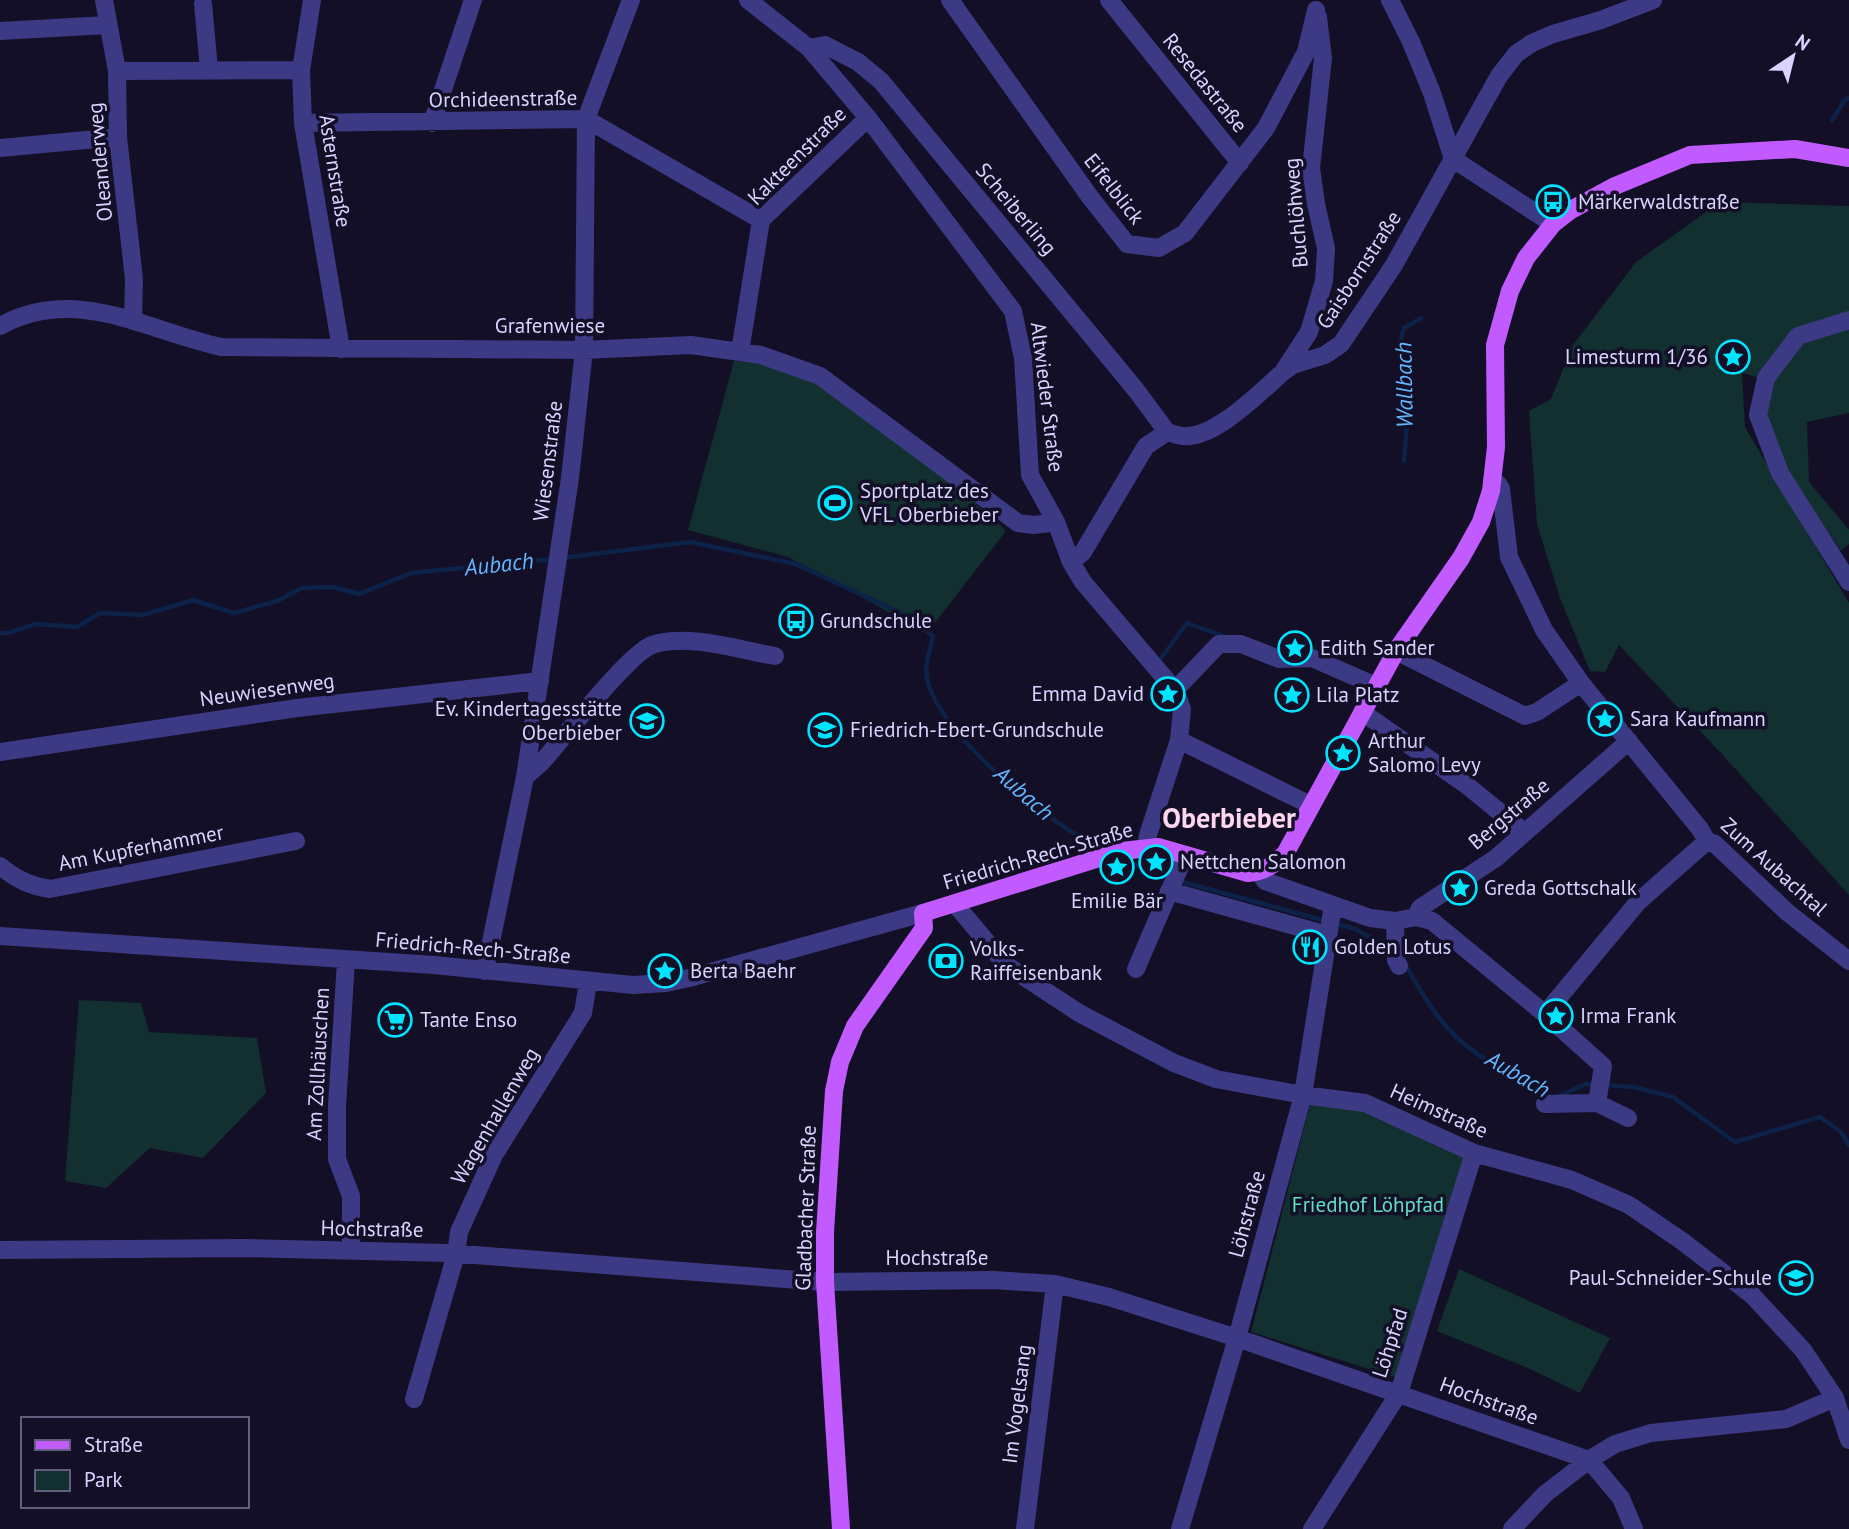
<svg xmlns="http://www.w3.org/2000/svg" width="1849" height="1529" font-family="'PT Sans',sans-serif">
<rect width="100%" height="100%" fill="#130f26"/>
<path fill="#12302f" d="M 1720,202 L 1849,206 L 1849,413 L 1807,422 L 1809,482 L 1849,530 L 1849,544 L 1841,551 L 1787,471 L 1766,412 L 1773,382 L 1742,373 L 1745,427 L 1849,603 L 1849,895 L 1720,752 L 1619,645 L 1605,672 L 1590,671 L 1560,598 L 1537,524 L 1529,411 L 1551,399 L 1573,345 L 1636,262 Z
M 734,361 L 774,364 L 823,385 L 945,476 L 1006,531 L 927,633 L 788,557 L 688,530 Z
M 79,1000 L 141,1003 L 149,1032 L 257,1038 L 266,1093 L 203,1158 L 150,1148 L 106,1188 L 65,1181 Z
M 1310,1105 L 1366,1108 L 1470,1155 L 1398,1378 L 1251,1332 Z
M 1459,1269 L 1610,1338 L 1580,1393 L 1528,1368 L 1437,1331 Z"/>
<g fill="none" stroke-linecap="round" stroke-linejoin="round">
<path stroke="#0c2248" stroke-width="4.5" d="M 1832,120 L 1845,100 L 1849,98
M 1404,461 C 1405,441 1409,419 1406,399 C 1403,375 1396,351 1404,328 L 1421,318
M 561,558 L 690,542 L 796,564 L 905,615 L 933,636 C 931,649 924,664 927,678 C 936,732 1054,828 1103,850
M 0,633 L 8,633 L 36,624 L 77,627 L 100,613 L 143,615 L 193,600 L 234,613 L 277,601 L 302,588 L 333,587 L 359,594 L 411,573 L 553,559
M 1159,661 L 1187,623 L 1223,636
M 1120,859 L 1171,878
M 1179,881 L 1326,921
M 1334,923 L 1355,929 L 1390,948
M 1405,964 C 1420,990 1434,1015 1455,1036 C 1478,1058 1522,1081 1551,1097
M 1605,1085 L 1634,1087 L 1673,1097 L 1735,1142 L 1820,1117 L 1841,1132 L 1849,1145
M 1559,1096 L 1586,1084 L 1597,1085"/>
<path stroke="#3d3a85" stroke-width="18" d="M 104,0 L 117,71 L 118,137 L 134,279 L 133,321
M 312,0 L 301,70 L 303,123 L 341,349
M 748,0 L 809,48 L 868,118 L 1013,311 L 1023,358 L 1030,475 L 1056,522 L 1071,562 L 1083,582 L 1175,690 L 1182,709 L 1179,740 L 1148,835 L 1146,847
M 950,0 L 1090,197 L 1127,244 L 1159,248 L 1185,233 L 1266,128 L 1306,52 L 1316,10
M 1109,0 L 1240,163
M 1390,0 L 1411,42 L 1432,93 L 1453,159 L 1553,224
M 203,4 L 209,69
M 0,31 L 107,25
M 809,48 L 825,45 L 858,62 L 881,81 L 1136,390 L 1167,432
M 117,71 L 301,70
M 303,123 L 586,119 L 761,220
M 432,123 L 473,0
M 0,148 L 118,137
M 1849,320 L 1798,336 L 1766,378 L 1758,415 L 1780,473 L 1849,582
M 0,326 C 76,284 147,331 221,347 L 584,350 L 691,345 L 761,355 L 820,376 L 1018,523 L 1034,525 L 1056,522
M 740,352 L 761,220 L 868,118
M 1283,372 L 1309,332 L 1324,281 L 1326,248 L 1316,204 L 1311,168 L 1323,58 L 1318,17
M 1492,480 L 1498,484 L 1501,489 L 1509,557 L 1544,630 L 1581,683 L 1700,829 L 1707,841 L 1715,844 L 1787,912 L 1849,961
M 1071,562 L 1083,552 L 1146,446 L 1167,432 C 1172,433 1178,436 1183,436 C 1215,439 1260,392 1283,372 L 1293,365 L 1325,355 L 1341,344 L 1394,265 L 1480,110 L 1499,76 L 1516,54 L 1532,43 L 1553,34 L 1601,20 L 1653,0
M 1396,651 L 1525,716 L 1537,712 L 1581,683
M 1175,690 L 1219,644 L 1241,644 L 1279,659 L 1312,658 L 1376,686
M 1362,712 L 1469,787 L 1524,832
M 1179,740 L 1310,805
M 0,752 L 297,708 L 540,681
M 525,777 L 541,763 C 562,740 628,654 652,645 C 687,633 740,650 775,656
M 0,866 C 16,879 30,886 50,889 L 296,841
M 1259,872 L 1265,881 L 1370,918 L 1395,921 L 1416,917 L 1432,921 L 1545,1014 L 1638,902 L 1707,841
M 1169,891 L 1327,935
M 955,904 L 1006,965 L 1079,1013 L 1174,1063 L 1216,1079 L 1303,1095 L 1365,1103 L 1474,1153 L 1572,1180 L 1629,1205 L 1682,1241 L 1752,1295 L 1803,1350 L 1835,1398 L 1849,1440
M 1416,917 L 1420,908 L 1496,858 L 1629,741
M 1395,921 L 1396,960 L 1399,966
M 0,936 L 434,965 L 633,985 L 666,983 L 689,978 L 923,913
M 346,960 L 337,1106 L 337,1159 L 351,1196 L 351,1251
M 1136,969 L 1185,855
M 485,971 L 525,777 L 570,478 L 584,350 L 586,119 L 631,0
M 1545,1014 L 1603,1066 L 1597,1103
M 1545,1104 L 1597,1103 L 1628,1118
M 0,1250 L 244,1248 L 448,1253 L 825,1282 L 993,1280 L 1055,1284 L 1109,1297 L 1237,1338 L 1589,1460 L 1615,1444 L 1651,1433 L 1786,1419 L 1835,1398
M 414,1399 L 456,1254 L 459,1232 L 494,1155 L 583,1013 L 588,982
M 1025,1529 L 1055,1284
M 1180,1529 L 1237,1338 L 1303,1095 L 1333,905
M 1312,1529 L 1399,1393 L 1474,1153
M 1512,1529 L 1545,1494 L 1589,1460 L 1621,1498 L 1634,1529"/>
<path stroke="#c25bff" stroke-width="18" d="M 841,1529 L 825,1282 L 825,1232 L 834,1091 L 840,1062 L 855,1026 L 924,928 L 923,913 L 1122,851 L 1158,847 L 1248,873 C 1264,872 1273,865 1285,854 L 1396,651 L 1461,558 L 1481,522 L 1491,491 L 1496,447 L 1495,345 L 1510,291 L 1526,258 L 1553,224 L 1571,210 L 1615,186 L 1690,155 L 1795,149 L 1849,158"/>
</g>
<defs>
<symbol id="bus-ring" viewBox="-11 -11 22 22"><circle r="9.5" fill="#130f26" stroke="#00e5ff" stroke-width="1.5"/><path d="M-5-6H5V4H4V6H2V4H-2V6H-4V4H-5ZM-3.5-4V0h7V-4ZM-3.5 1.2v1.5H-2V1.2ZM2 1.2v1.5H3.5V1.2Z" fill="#00e5ff"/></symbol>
<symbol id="sight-ring" viewBox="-11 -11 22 22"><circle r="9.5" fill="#130f26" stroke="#00e5ff" stroke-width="1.5"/><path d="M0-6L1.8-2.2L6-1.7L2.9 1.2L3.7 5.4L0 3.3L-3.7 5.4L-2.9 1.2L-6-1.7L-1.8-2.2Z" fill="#00e5ff"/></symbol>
<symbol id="stadium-ring" viewBox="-11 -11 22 22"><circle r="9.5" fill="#130f26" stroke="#00e5ff" stroke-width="1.5"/><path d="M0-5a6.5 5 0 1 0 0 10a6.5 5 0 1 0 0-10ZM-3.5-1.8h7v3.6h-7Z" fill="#00e5ff"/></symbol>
<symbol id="school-ring" viewBox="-11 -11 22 22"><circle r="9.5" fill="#130f26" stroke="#00e5ff" stroke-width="1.5"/><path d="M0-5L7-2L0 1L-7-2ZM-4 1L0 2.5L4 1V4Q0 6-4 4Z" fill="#00e5ff"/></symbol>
<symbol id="restaurant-ring" viewBox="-11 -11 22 22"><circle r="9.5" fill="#130f26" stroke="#00e5ff" stroke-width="1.5"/><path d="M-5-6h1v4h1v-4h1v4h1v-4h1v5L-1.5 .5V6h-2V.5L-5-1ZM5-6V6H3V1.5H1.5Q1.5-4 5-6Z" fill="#00e5ff"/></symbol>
<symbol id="bank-ring" viewBox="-11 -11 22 22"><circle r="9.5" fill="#130f26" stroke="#00e5ff" stroke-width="1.5"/><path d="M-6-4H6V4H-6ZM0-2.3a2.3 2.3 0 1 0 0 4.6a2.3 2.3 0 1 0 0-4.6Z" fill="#00e5ff"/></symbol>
<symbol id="supermarket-ring" viewBox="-11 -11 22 22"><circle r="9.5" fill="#130f26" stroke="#00e5ff" stroke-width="1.5"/><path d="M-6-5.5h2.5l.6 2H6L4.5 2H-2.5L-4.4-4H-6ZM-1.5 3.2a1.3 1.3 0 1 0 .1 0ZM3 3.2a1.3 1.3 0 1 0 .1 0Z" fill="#00e5ff"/></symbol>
</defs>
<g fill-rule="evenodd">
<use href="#bus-ring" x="1534" y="183" width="38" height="38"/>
<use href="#sight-ring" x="1714" y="338" width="38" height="38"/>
<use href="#stadium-ring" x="816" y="484" width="38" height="38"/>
<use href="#bus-ring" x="777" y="602" width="38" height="38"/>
<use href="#sight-ring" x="1276" y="629" width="38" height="38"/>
<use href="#sight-ring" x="1149" y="675" width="38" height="38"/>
<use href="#sight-ring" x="1273" y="676" width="38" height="38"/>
<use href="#sight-ring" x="1586" y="700" width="38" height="38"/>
<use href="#school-ring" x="628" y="702" width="38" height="38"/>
<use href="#school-ring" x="806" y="711" width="38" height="38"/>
<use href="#sight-ring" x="1324" y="734" width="38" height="38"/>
<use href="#sight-ring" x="1137" y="843" width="38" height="38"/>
<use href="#sight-ring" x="1098" y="848" width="38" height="38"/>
<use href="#sight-ring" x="1441" y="869" width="38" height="38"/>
<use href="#restaurant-ring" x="1291" y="928" width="38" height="38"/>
<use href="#bank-ring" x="927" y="942" width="38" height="38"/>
<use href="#sight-ring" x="646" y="952" width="38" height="38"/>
<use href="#sight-ring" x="1537" y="997" width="38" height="38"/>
<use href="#supermarket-ring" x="376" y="1001" width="38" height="38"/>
<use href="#school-ring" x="1777" y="1259" width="38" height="38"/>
</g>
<g text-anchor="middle" stroke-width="7" stroke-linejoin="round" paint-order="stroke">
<g font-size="21" fill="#d9d4ff" stroke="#130f26">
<text transform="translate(1205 83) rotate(51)" y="7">Resedastraße</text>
<text transform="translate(503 99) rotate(-1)" y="7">Orchideenstraße</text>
<text transform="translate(797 156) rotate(-45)" y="7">Kakteenstraße</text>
<text transform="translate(100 162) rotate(-95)" y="7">Oleanderweg</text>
<text transform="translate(335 171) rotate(81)" y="7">Asternstraße</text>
<text transform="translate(1114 189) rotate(52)" y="7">Eifelblick</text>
<text transform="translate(1016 209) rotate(50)" y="7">Scheiberling</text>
<text transform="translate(1296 213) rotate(-95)" y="7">Buchlöhweg</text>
<text transform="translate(1359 270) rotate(-57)" y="7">Gaisbornstraße</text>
<text x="550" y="333">Grafenwiese</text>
<text transform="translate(1047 397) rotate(83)" y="7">Altwieder Straße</text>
<text transform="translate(548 461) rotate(-83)" y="7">Wiesenstraße</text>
<text transform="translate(267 690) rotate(-8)" y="7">Neuwiesenweg</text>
<text transform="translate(1509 814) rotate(-40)" y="7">Bergstraße</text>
<text transform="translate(141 848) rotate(-11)" y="7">Am Kupferhammer</text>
<text transform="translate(1038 856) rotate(-16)" y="7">Friedrich-Rech-Straße</text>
<text transform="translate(1774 867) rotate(42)" y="7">Zum Aubachtal</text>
<text transform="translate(473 948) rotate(5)" y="7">Friedrich-Rech-Straße</text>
<text transform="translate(318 1064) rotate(-87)" y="7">Am Zollhäuschen</text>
<text transform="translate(1439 1111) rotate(24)" y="7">Heimstraße</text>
<text transform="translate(495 1116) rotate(-60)" y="7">Wagenhallenweg</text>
<text transform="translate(806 1208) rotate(-88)" y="7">Gladbacher Straße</text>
<text transform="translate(1247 1214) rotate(-75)" y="7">Löhstraße</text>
<text transform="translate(372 1229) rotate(1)" y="7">Hochstraße</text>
<text x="937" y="1265">Hochstraße</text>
<text transform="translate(1390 1343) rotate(-72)" y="7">Löhpfad</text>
<text transform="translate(1489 1401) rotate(20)" y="7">Hochstraße</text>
<text transform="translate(1017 1404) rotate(-83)" y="7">Im Vogelsang</text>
</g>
<g font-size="21" fill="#d9d4ff" stroke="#130f26" text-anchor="start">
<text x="1578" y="209">Märkerwaldstraße</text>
<text x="1708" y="364" text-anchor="end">Limesturm 1/36</text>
<text x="860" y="498">Sportplatz des<tspan x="860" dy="24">VFL Oberbieber</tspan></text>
<text x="820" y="628">Grundschule</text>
<text x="1320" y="655">Edith Sander</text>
<text x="1144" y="701" text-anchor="end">Emma David</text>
<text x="1316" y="702">Lila Platz</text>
<text x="622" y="716" text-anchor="end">Ev. Kindertagesstätte<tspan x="622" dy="24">Oberbieber</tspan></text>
<text x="1630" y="726">Sara Kaufmann</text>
<text x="850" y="737">Friedrich-Ebert-Grundschule</text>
<text x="1368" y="748">Arthur<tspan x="1368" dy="24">Salomo Levy</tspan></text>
<text x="1180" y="869">Nettchen Salomon</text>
<text x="1484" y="895">Greda Gottschalk</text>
<text x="1117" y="908" text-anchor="middle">Emilie Bär</text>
<text x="1334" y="954">Golden Lotus</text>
<text x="970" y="956">Volks-<tspan x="970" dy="24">Raiffeisenbank</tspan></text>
<text x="690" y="978">Berta Baehr</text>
<text x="1580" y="1023">Irma Frank</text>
<text x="420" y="1027">Tante Enso</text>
<text x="1772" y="1285" text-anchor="end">Paul-Schneider-Schule</text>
</g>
<g font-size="21" fill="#5fe0c0" stroke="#130f26">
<text x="1368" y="1212">Friedhof Löhpfad</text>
</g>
<g font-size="23" font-style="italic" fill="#62b6ff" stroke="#130f26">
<text transform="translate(1404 385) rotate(-91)" y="8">Wallbach</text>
<text transform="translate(499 564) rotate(-6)" y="8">Aubach</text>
<text transform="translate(1024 793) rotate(41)" y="8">Aubach</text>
<text transform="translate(1518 1074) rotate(30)" y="8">Aubach</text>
</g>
<g font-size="28" font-weight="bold" fill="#ffd6f0" stroke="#130f26">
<text x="1229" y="828">Oberbieber</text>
</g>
</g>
<rect x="21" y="1417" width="228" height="91" fill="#130f26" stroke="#625e7d" stroke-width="2"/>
<rect x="35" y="1440" width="35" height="10" fill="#c25bff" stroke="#625e7d" stroke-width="2"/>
<text x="84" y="1452" font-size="21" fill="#d9d4ff">Straße</text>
<rect x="35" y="1470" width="35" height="21" fill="#12302f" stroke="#625e7d" stroke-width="2"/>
<text x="84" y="1487" font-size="21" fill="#d9d4ff">Park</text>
<g transform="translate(1793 56) rotate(35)" stroke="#130f26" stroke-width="5" paint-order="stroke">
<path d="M0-5L12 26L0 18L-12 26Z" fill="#d9d4ff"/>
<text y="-10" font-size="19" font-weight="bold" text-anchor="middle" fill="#d9d4ff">N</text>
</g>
</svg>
